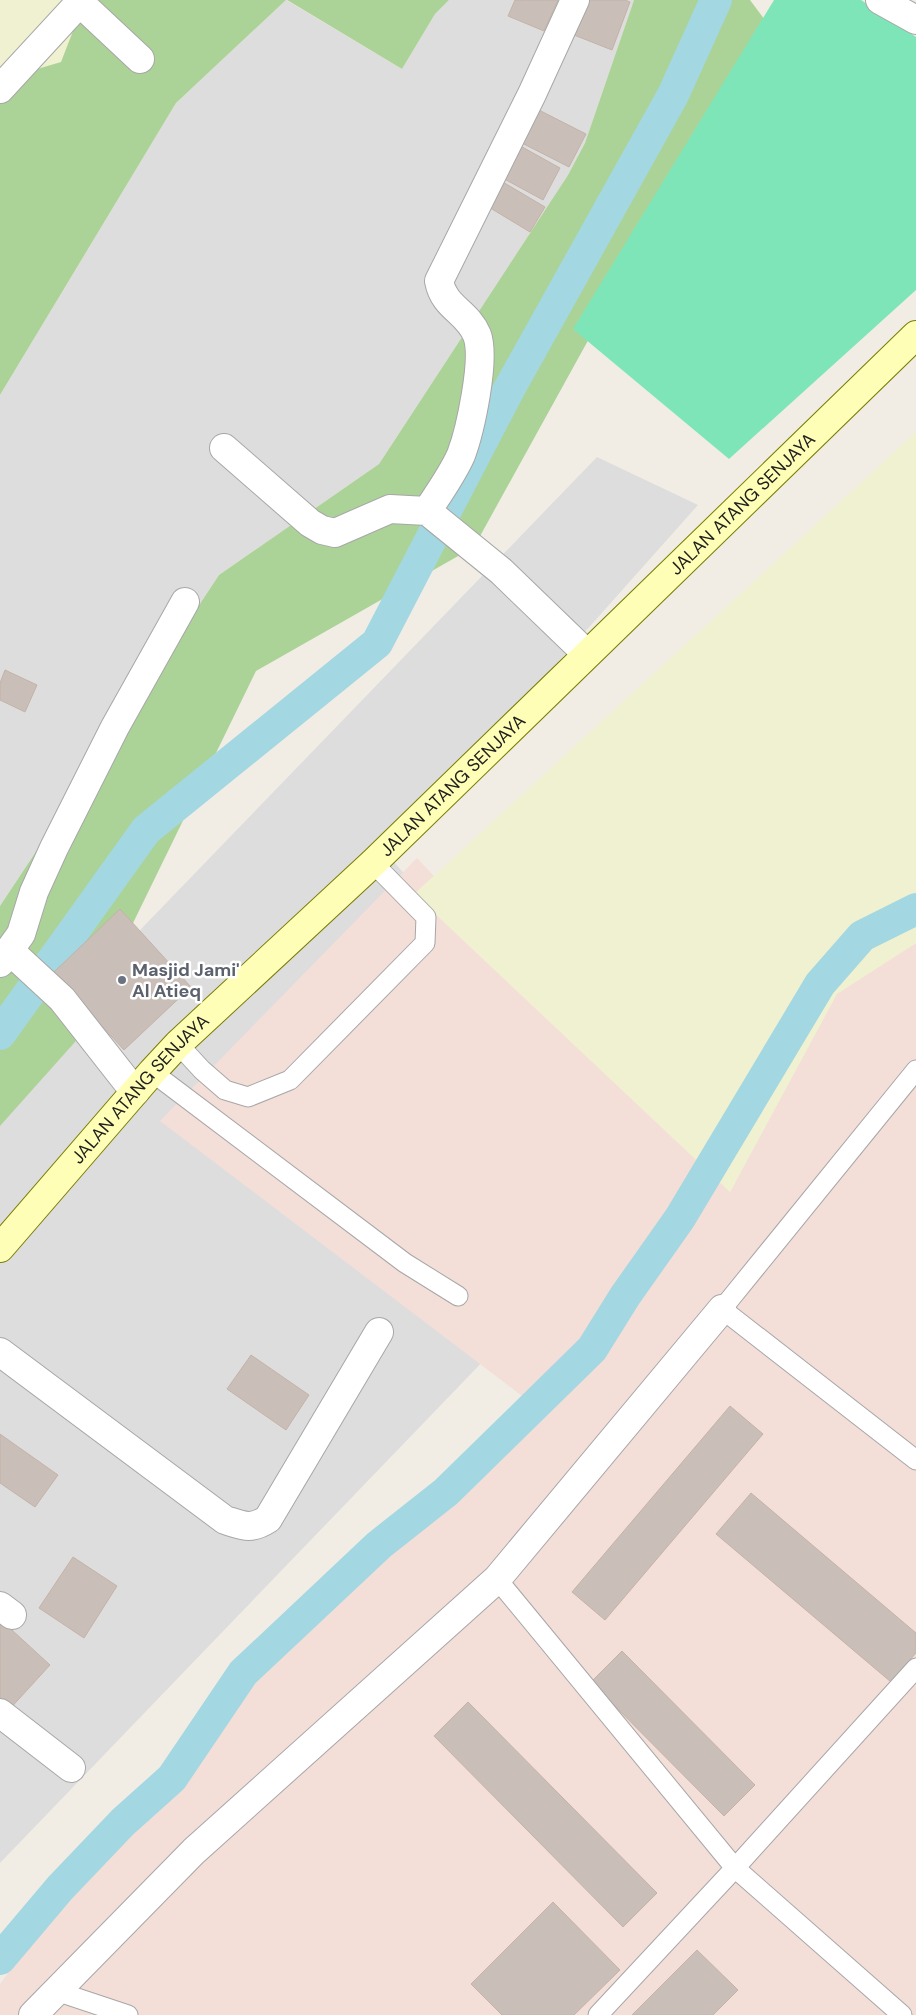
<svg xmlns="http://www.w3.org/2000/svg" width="916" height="2015" font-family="'DM Sans',sans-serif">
<rect width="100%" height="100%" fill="#f1ede5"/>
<path fill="#dedddd" d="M 286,0 L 402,69 L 435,14 L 449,0 L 634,0 L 585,143 L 568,175 L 379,464 L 219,575 L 0,906 L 0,395 L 176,103 Z
M 597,457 L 698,505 L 478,752 L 376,842 L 668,1169 L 0,1863 L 0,1075 Z"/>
<path fill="#f4ded8" d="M 417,858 L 730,1192 L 837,993 L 916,943 L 916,2015 L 0,2015 L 0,1984 L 154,1776 L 270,1669 L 364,1573 L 546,1414 L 160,1121 Z"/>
<path fill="#f0f1d0" d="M 0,0 L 81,0 L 80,20 L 61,62 L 0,119 Z
M 916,432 L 916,943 L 837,994 L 730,1192 L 414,894 Z"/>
<path fill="#acd397" d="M 85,0 L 286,0 L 176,103 L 0,395 L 0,80 L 61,62 Z
M 287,0 L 449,0 L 435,14 L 402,69 Z
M 634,0 L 750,0 L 765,20 L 474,547 L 256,671 L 75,1042 L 0,1126 L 0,906 L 219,575 L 379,464 L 568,175 L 585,143 Z"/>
<path fill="#7ee5b8" d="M 774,0 L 861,0 L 916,37 L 916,290 L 729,459 L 573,329 Z"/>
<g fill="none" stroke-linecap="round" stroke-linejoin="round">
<path stroke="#a3d7e2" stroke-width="32" d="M 0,1034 L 146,830 L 377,643 L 508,391 L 673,95 L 716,0
M 0,1959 L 60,1888 L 123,1822 L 172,1778 L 243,1673 L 379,1545 L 446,1492 L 592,1349 L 625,1296 L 680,1218 L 820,984 L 862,936 L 916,909"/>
</g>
<path fill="#c9bfb8" stroke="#c4b2a7" d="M 515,0 L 558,0 L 544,31 L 508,16 Z
M 581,0 L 625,0 L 630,2 L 612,50 L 569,33 Z
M 533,107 L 586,134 L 569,167 L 516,140 Z
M 515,143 L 560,168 L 543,200 L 497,175 Z
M 496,178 L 545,207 L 530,232 L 482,203 Z
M 5,670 L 37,685 L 25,712 L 0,700 L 0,683 Z
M 120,909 L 191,987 L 124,1050 L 53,973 Z
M 251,1355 L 309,1395 L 286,1430 L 227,1389 Z
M 730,1406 L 763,1434 L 605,1620 L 572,1592 Z
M 0,1434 L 58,1475 L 35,1507 L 0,1483 Z
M 751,1493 L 916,1633 L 916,1653 L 891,1682 L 716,1534 Z
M 73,1557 L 117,1586 L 84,1638 L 39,1608 Z
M 0,1619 L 50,1665 L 7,1712 L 0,1706 Z
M 622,1651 L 755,1785 L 724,1816 L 591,1682 Z
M 468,1702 L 657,1893 L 623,1927 L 434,1736 Z
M 553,1902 L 620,1970 L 574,2015 L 502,2015 L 471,1984 Z
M 697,1950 L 738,1990 L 713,2015 L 632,2015 Z"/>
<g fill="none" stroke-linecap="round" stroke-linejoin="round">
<defs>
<path id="lane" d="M 178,1044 L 202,1070 L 225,1090 L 248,1097 L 290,1080 L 425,943 L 426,917 L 373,863
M 916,1070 L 722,1309 L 916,1460
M 152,1072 L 405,1263 L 458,1296
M 497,1579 L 735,1868 L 902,2015
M 56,1991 L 128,2015
M 598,2015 L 735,1868 L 916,1668"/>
<path id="street" d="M 77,0 L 140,59
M 880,0 L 916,20
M 0,89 L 82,0
M 224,448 L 310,523 L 322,530 L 335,533 L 390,509 L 427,511 L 501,571 L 587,654
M 427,511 C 439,493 452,475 461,455 C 470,431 486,359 477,335 C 467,311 444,308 439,281 L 532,94 L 575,0
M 10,951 L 62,999 L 135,1092
M 0,963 L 21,934 L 34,892 L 54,848 L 115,727 L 185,602
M 0,1352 L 225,1520 C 244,1526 251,1530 268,1519 L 379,1332
M 0,1606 L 12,1615
M 0,1713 L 71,1768
M 33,2015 L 194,1851 L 497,1579 L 722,1309"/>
<g id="secondary">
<path id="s1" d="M 0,1248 L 152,1072 L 178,1044 L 373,863 L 916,335"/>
</g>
</defs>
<use href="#lane" stroke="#a7a7a7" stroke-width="21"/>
<use href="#street" stroke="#a7a7a7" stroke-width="30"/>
<use href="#secondary" stroke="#777d00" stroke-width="30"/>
<use href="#lane" stroke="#fff" stroke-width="19"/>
<use href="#street" stroke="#fff" stroke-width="28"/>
<use href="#secondary" stroke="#fefeb6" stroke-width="28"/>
</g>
<circle fill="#6b7280" stroke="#fff" stroke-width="2" cx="122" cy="980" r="5"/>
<g text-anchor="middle" stroke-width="5" stroke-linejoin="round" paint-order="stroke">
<g font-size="18" fill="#202020" stroke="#fff">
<text dy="6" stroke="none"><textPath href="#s1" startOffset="1052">JALAN ATANG SENJAYA</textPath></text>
<text dy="6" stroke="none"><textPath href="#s1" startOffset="648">JALAN ATANG SENJAYA</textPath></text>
<text dy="6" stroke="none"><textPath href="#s1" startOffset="212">JALAN ATANG SENJAYA</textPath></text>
</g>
<g font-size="18" font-weight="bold" fill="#5b616d" stroke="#fff" text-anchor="start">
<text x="132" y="976">Masjid Jami'<tspan x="132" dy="21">Al Atieq</tspan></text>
</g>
</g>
</svg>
